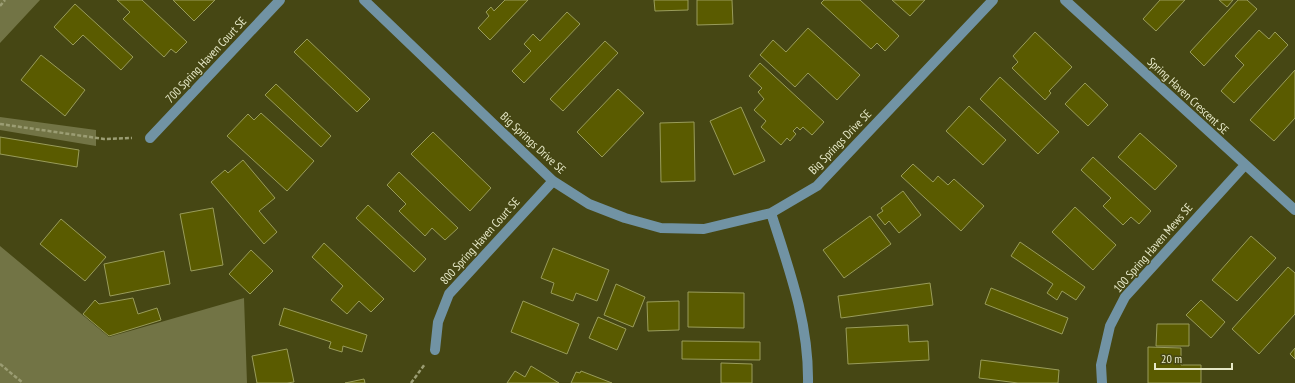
<svg xmlns="http://www.w3.org/2000/svg" width="1295" height="383" font-family="'PT Sans Narrow',sans-serif">
<rect width="100%" height="100%" fill="#464714"/>
<path fill="#727445" d="M 0,0 L 40,0 L 0,43 Z
M 0,117 L 96,130 L 96,146 L 0,130 Z
M 0,246 L 109,337 L 244,298 L 247,383 L 0,383 Z"/>
<path fill="#5a5b00" stroke="#999c5a" d="M 117,0 L 142,0 L 187,42 L 176,53 L 171,49 L 164,57 L 123,19 L 130,12 Z
M 173,0 L 215,0 L 194,21 Z
M 505,0 L 528,0 L 490,40 L 478,28 L 489,16 L 486,12 L 491,7 L 494,11 Z
M 654,0 L 688,0 L 688,10 L 655,11 Z
M 697,0 L 732,0 L 733,24 L 697,25 Z
M 824,0 L 860,0 L 899,36 L 885,51 L 877,43 L 871,49 L 821,3 Z
M 892,0 L 925,0 L 910,16 Z
M 1160,0 L 1185,0 L 1156,31 L 1143,19 Z
M 1219,0 L 1233,0 L 1227,7 Z
M 1238,0 L 1247,0 L 1257,9 L 1204,66 L 1190,52 Z
M 75,4 L 133,57 L 121,70 L 83,35 L 73,45 L 54,27 Z
M 567,12 L 580,24 L 524,83 L 512,71 L 531,51 L 524,44 L 533,34 L 540,41 Z
M 808,28 L 860,75 L 837,100 L 808,73 L 795,87 L 760,55 L 773,40 L 786,52 Z
M 1259,30 L 1269,39 L 1275,32 L 1288,45 L 1234,103 L 1221,91 L 1244,65 L 1235,56 Z
M 1035,32 L 1072,67 L 1049,91 L 1051,93 L 1045,100 L 1012,68 L 1018,62 L 1013,56 Z
M 307,39 L 370,99 L 357,112 L 294,52 Z
M 605,41 L 618,53 L 563,111 L 550,99 Z
M 41,55 L 85,90 L 65,116 L 21,80 Z
M 760,63 L 824,122 L 812,135 L 803,127 L 800,130 L 797,127 L 793,131 L 796,134 L 790,141 L 787,138 L 781,145 L 761,127 L 766,121 L 754,110 L 764,99 L 758,92 L 762,88 L 749,76 Z
M 1295,70 L 1295,118 L 1274,141 L 1250,120 Z
M 1000,77 L 1059,132 L 1038,154 L 980,99 Z
M 1085,83 L 1108,105 L 1088,126 L 1065,104 Z
M 276,84 L 331,136 L 321,147 L 265,95 Z
M 618,89 L 644,113 L 602,157 L 577,132 Z
M 969,106 L 1006,140 L 983,165 L 946,131 Z
M 741,107 L 765,161 L 734,175 L 710,121 Z
M 261,113 L 314,161 L 287,191 L 227,136 L 248,114 L 254,120 Z
M 694,122 L 695,181 L 661,182 L 660,123 Z
M 433,132 L 491,188 L 470,211 L 411,154 Z
M 1140,133 L 1177,166 L 1155,190 L 1118,157 Z
M 0,137 L 79,150 L 77,167 L 0,154 Z
M 1093,157 L 1151,211 L 1139,224 L 1131,217 L 1123,225 L 1103,206 L 1111,198 L 1081,170 Z
M 243,160 L 275,198 L 259,211 L 277,232 L 264,244 L 211,182 L 225,170 L 228,173 Z
M 913,164 L 933,182 L 938,176 L 948,185 L 954,179 L 984,206 L 961,231 L 901,176 Z
M 399,172 L 458,228 L 445,240 L 432,228 L 425,236 L 399,211 L 406,204 L 387,185 Z
M 903,191 L 921,215 L 899,233 L 889,221 L 885,225 L 877,215 L 883,211 L 881,208 Z
M 368,205 L 426,259 L 414,272 L 356,218 Z
M 1075,207 L 1116,245 L 1093,270 L 1052,232 Z
M 213,208 L 223,265 L 191,271 L 180,214 Z
M 870,216 L 891,244 L 844,278 L 823,250 Z
M 61,219 L 106,257 L 85,281 L 40,244 Z
M 1251,236 L 1276,258 L 1237,301 L 1212,280 Z
M 1020,242 L 1085,287 L 1076,300 L 1062,291 L 1057,300 L 1047,293 L 1053,284 L 1011,256 Z
M 324,243 L 384,299 L 371,312 L 359,301 L 347,314 L 331,300 L 343,286 L 312,257 Z
M 553,248 L 609,270 L 597,301 L 576,293 L 573,301 L 551,293 L 554,283 L 541,278 Z
M 251,250 L 273,271 L 250,294 L 229,274 Z
M 164,251 L 170,284 L 110,296 L 104,264 Z
M 1288,267 L 1295,273 L 1295,314 L 1259,354 L 1232,329 Z
M 930,283 L 933,305 L 841,318 L 838,296 Z
M 616,284 L 645,297 L 633,327 L 604,315 Z
M 991,288 L 1068,318 L 1062,334 L 985,304 Z
M 688,292 L 744,293 L 744,328 L 688,327 Z
M 133,298 L 138,314 L 157,308 L 161,320 L 109,336 L 83,314 L 95,300 L 99,304 Z
M 1201,300 L 1225,322 L 1211,338 L 1186,315 Z
M 523,301 L 579,324 L 567,354 L 511,332 Z
M 679,301 L 679,330 L 648,331 L 647,302 Z
M 284,308 L 367,335 L 362,352 L 343,346 L 342,352 L 329,348 L 331,342 L 279,325 Z
M 598,317 L 626,329 L 617,350 L 589,338 Z
M 1157,324 L 1189,324 L 1189,346 L 1156,346 Z
M 908,325 L 909,342 L 928,341 L 929,360 L 848,364 L 846,328 Z
M 682,341 L 760,342 L 760,360 L 682,359 Z
M 1148,347 L 1181,348 L 1181,365 L 1201,365 L 1201,383 L 1148,383 Z
M 1295,348 L 1295,359 L 1290,354 Z
M 287,349 L 294,382 L 287,383 L 257,383 L 252,356 Z
M 981,360 L 1059,370 L 1058,383 L 1018,383 L 979,378 Z
M 721,363 L 752,364 L 752,383 L 721,383 Z
M 531,366 L 559,383 L 507,383 L 515,371 L 525,377 Z
M 581,371 L 612,383 L 571,383 L 576,372 L 580,373 Z
M 364,379 L 365,383 L 345,383 Z"/>
<g fill="none" stroke-linecap="round" stroke-linejoin="round">
<path stroke="#9b9d73" stroke-width="2.5" stroke-dasharray="4 2" stroke-linecap="butt" d="M 0,6 L 5,0
M 0,124 L 104,139 L 132,138
M 0,364 L 23,383
M 411,383 L 425,364"/>
<path stroke="#7193a4" stroke-width="10" d="M 364,0 L 553,181 L 589,204 L 625,218 L 661,228 L 704,229 L 771,213 L 817,186 L 993,0
M 1065,0 L 1295,210
M 150,138 L 280,0
M 771,213 C 789,269 809,323 808,383
M 435,350 L 438,322 L 449,294 L 553,181
M 1102,383 L 1101,365 L 1110,326 L 1125,297 L 1245,165"/>
</g>
<g text-anchor="middle" stroke-width="3" stroke-linejoin="round" paint-order="stroke">
<g font-size="12" fill="#e6e8c7" stroke="#464714">
<text transform="translate(206 60) rotate(-47)" y="4">700 Spring Haven Court SE</text>
<text transform="translate(1188 96) rotate(43)" y="4">Spring Haven Crescent SE</text>
<text transform="translate(840 142) rotate(-46)" y="4">Big Springs Drive SE</text>
<text transform="translate(533 143) rotate(43)" y="4">Big Springs Drive SE</text>
<text transform="translate(480 241) rotate(-48)" y="4">800 Spring Haven Court SE</text>
<text transform="translate(1153 248) rotate(-49)" y="4">100 Spring Haven Mews SE</text>
</g>
</g>
<path d="M1155 363v6h77v-6" fill="none" stroke="#e6e8c7" stroke-width="2"/>
<text x="1161" y="363" font-size="12" fill="#e6e8c7" stroke="#464714" stroke-width="3" paint-order="stroke">20 m</text>
</svg>
